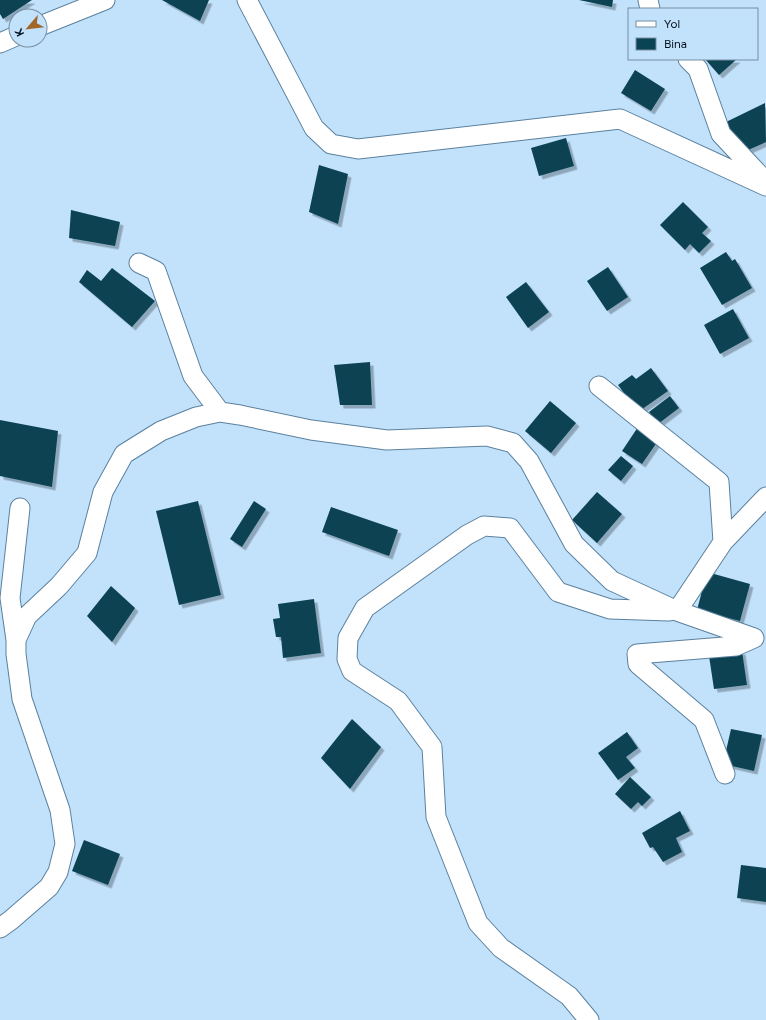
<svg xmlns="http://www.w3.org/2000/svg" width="766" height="1020" font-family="Figtree,sans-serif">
<defs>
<filter id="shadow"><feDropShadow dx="3.5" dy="3.5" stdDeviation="0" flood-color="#0004"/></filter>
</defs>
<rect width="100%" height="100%" fill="#c2e2fc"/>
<path fill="#0a4353" filter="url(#shadow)" d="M 0,0 L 32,0 L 3,19 L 0,14 Z
M 162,0 L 209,0 L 200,21 Z
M 579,0 L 613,0 L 612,7 Z
M 705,59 L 737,59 L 719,75 Z
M 635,70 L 665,89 L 651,111 L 621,93 Z
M 765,103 L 766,142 L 746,151 L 742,143 L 737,145 L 726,122 Z
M 566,138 L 574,166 L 539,176 L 531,148 Z
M 319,165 L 348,174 L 338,224 L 309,212 Z
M 683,202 L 708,227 L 702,233 L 711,241 L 699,253 L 690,244 L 685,250 L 660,225 Z
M 71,210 L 120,222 L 115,246 L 69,238 Z
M 726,252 L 732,261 L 735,259 L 752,288 L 722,305 L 700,268 Z
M 608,267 L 628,297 L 607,311 L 587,281 Z
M 112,268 L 155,301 L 132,327 L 79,282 L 87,270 L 101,281 Z
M 526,282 L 549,312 L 528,328 L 506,297 Z
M 733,309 L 749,338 L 720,354 L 704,325 Z
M 370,362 L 372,405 L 340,405 L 334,365 Z
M 651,368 L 668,391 L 638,412 L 618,385 L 632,375 L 636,379 Z
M 670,396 L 679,408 L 658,424 L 649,412 Z
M 550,401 L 576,423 L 551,453 L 525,431 Z
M 0,420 L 58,431 L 52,487 L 0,476 Z
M 640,424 L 660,438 L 642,464 L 622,451 Z
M 621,456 L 633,466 L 621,481 L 608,470 Z
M 597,492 L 622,514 L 597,543 L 572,520 Z
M 198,501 L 221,595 L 179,605 L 156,511 Z
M 254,501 L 266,509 L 242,547 L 230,539 Z
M 331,507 L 398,530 L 389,556 L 322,532 Z
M 707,572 L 750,584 L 740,621 L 697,610 Z
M 111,586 L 135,608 L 112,642 L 87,616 Z
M 314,599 L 321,653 L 283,658 L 281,637 L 276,637 L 273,619 L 280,618 L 278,604 Z
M 742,651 L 747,685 L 714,689 L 709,656 Z
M 352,719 L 381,747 L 350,789 L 321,758 Z
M 731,729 L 762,735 L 754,771 L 723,764 Z
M 627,732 L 638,748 L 626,757 L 635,768 L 618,780 L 598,753 Z
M 630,777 L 651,797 L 642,806 L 638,802 L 631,809 L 615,794 Z
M 680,811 L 690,831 L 676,838 L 682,852 L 663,862 L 653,847 L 650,848 L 642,833 Z
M 84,840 L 120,854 L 108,885 L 72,871 Z
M 741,865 L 766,868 L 766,902 L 737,898 Z"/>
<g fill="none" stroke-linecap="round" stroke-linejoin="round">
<defs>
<path id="minor" d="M 247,0 L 314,128 L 331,144 L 358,149 L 620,119 L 766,186
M 648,0 L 650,9
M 40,26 L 105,0
M 0,43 L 16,36
M 688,59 L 698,69 L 721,134 L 766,182
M 139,263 L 156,271 L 193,376 L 220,412
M 599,386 L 719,482 L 723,542
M 677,611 L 723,542 L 766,497
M 16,640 L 10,598 L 20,508
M 0,928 L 11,920 L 49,887 L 58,872 L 65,844 L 60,810 L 22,699 L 16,654 L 16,640 L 27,616 L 59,586 L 87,553 L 103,492 L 124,454 L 161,431 L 196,417 L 220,412 L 240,415 L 311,430 L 387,440 L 487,436 L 513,443 L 529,461 L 574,544 L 612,581 L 677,611 L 754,638 L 736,646 L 637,654 L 638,664 L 704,720 L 725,774
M 589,1020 L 569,996 L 501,948 L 478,923 L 436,817 L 432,747 L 398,701 L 352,671 L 347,659 L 348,638 L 365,608 L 467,535 L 484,526 L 510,528 L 558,592 L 610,609 L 669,611"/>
</defs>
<use href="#minor" stroke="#5b809d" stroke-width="21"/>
<use href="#minor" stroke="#fff" stroke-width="19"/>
</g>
<rect x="628" y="8" width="130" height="52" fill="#c2e2fc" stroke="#768ea2"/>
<rect x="636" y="21" width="20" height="6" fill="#ffffff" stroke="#768ea2"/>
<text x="664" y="28" font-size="12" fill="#04111c">Yol</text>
<rect x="636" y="38" width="20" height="12" fill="#0a4353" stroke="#768ea2"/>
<text x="664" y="48" font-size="12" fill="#04111c">Bina</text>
<g transform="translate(28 28) rotate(242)"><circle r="19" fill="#c2e2fc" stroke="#768ea2"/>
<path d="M0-3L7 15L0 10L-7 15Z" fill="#a26728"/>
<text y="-6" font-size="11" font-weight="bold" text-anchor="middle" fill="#04111c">K</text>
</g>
</svg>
